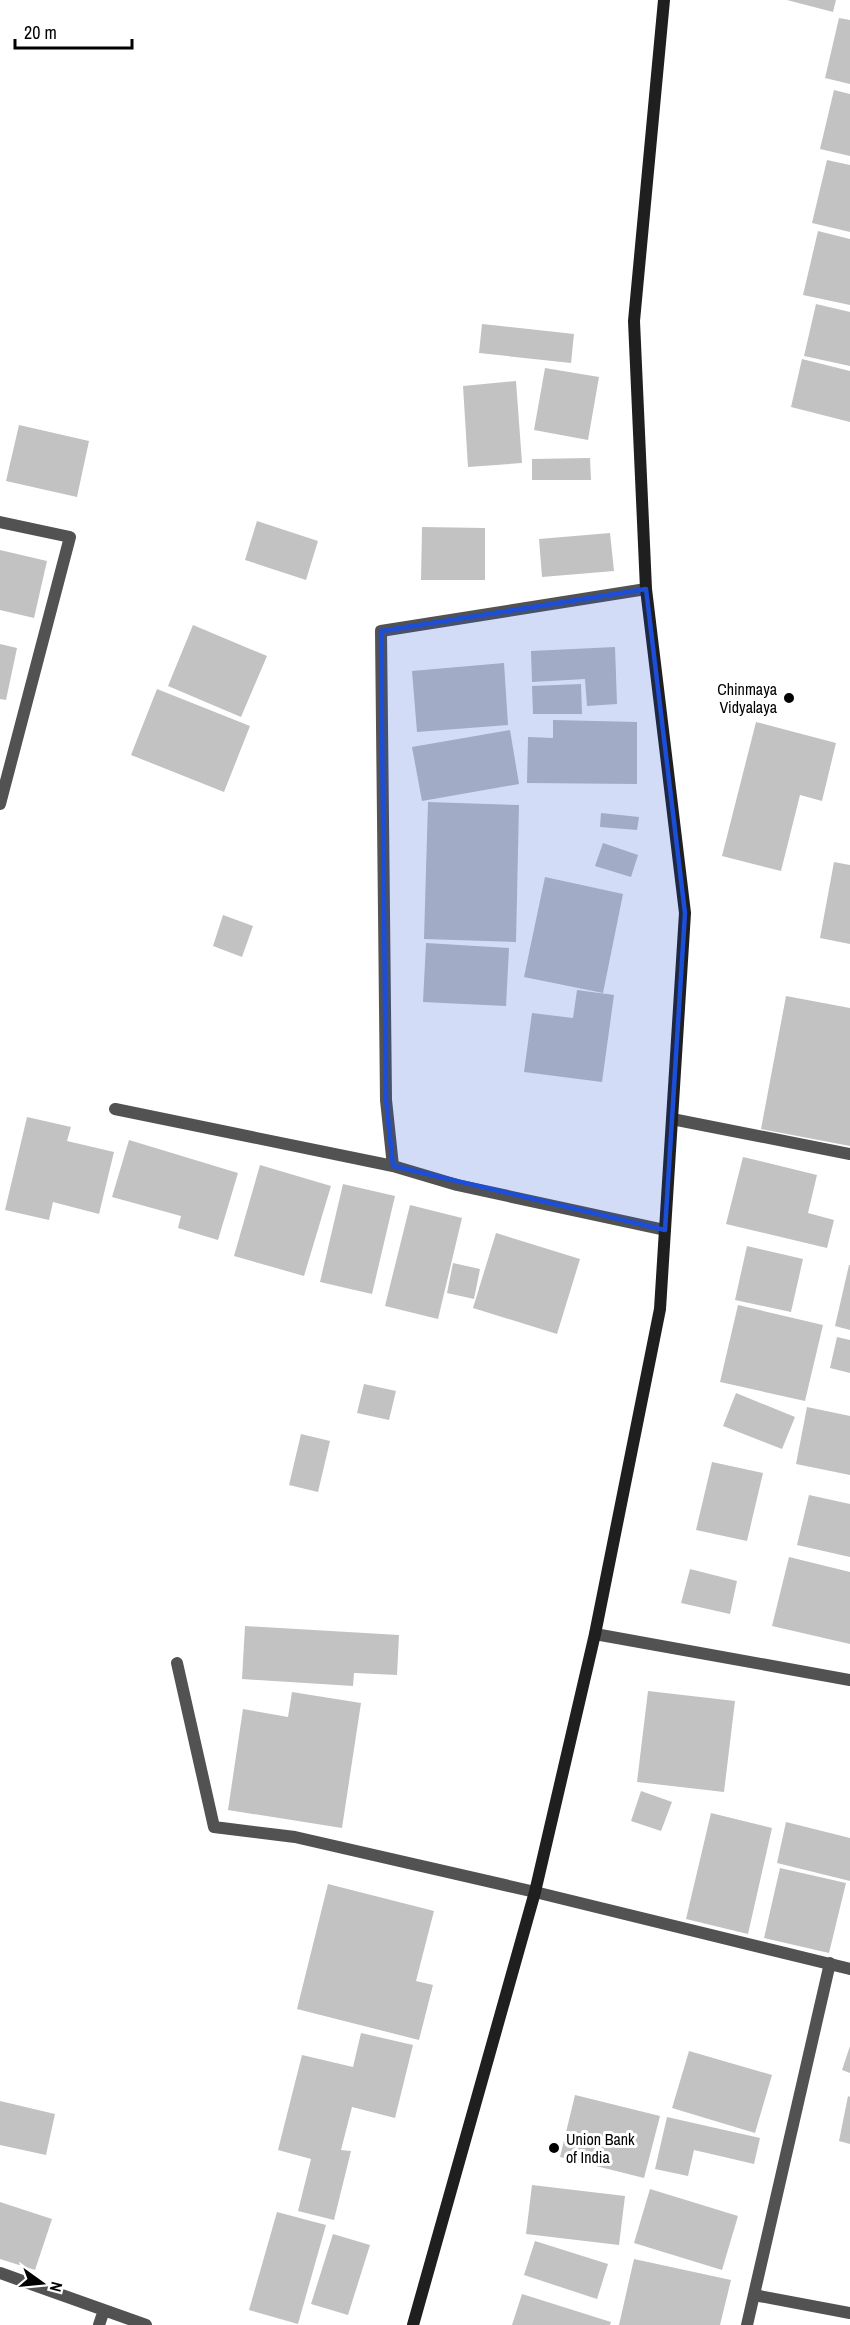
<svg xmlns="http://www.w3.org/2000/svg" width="850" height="2325" font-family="'Archivo Narrow',sans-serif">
<rect width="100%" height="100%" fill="#fff"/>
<path fill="#c2c2c2" d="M 787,0 L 836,0 L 833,12 Z
M 839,18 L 850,20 L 850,84 L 825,78 Z
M 834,90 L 850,94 L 850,156 L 820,149 Z
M 827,160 L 850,165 L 850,232 L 812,223 Z
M 818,231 L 850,239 L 850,305 L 803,295 Z
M 816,304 L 850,312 L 850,366 L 804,356 Z
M 482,324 L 574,334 L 571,363 L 479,353 Z
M 802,359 L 850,371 L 850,422 L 791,407 Z
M 545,368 L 599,377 L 588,440 L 534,430 Z
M 516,381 L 522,463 L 468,467 L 463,386 Z
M 19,425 L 89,441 L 77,497 L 6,481 Z
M 590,458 L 591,480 L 532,480 L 532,459 Z
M 257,521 L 318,541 L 306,580 L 245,560 Z
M 422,527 L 485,528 L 485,580 L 421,580 Z
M 610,533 L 614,571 L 542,577 L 539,539 Z
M 0,550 L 47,561 L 34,618 L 0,610 Z
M 193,625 L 267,656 L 241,717 L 168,686 Z
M 0,644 L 17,648 L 6,700 L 0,699 Z
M 615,647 L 617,704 L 587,706 L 585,679 L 532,682 L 531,651 Z
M 504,663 L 508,725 L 417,732 L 412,671 Z
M 581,684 L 582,714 L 533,714 L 532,686 Z
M 157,689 L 250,726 L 224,792 L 131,755 Z
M 553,720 L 637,722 L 637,784 L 527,783 L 528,737 L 553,738 Z
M 756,722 L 836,743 L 822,801 L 800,795 L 781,871 L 722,856 Z
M 510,730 L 519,784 L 422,801 L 412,747 Z
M 428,802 L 519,805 L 516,942 L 424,939 Z
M 601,813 L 639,817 L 637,830 L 600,827 Z
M 603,843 L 638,855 L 631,877 L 595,866 Z
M 834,862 L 850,865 L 850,944 L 820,938 Z
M 545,877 L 623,894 L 603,993 L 524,977 Z
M 223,915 L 253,926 L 242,957 L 213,946 Z
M 426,943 L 509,948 L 506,1006 L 423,1002 Z
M 577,990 L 614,995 L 602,1082 L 524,1072 L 532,1013 L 573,1018 Z
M 786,996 L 850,1008 L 850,1146 L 761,1129 Z
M 27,1117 L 71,1127 L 67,1141 L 114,1152 L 99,1214 L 53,1202 L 49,1220 L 5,1210 Z
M 129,1140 L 238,1173 L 218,1240 L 178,1228 L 181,1216 L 112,1197 Z
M 743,1157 L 817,1175 L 808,1213 L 834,1220 L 827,1248 L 726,1224 Z
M 260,1165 L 331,1186 L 304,1276 L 234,1256 Z
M 343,1184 L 395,1196 L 372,1294 L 320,1282 Z
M 410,1205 L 462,1218 L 438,1319 L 385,1306 Z
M 496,1233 L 580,1259 L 557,1334 L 473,1308 Z
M 747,1246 L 803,1259 L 791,1312 L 735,1300 Z
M 453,1263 L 480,1269 L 474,1299 L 447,1293 Z
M 849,1265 L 850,1265 L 850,1330 L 835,1326 Z
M 738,1305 L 823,1325 L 805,1401 L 720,1382 Z
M 837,1337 L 850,1340 L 850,1373 L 830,1368 Z
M 364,1384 L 396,1391 L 389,1420 L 357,1413 Z
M 736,1393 L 795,1417 L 782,1449 L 723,1426 Z
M 807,1407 L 850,1416 L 850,1475 L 796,1464 Z
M 301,1434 L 330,1441 L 318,1492 L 289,1485 Z
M 712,1462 L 763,1473 L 747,1541 L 696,1530 Z
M 809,1495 L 850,1504 L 850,1557 L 797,1545 Z
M 789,1557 L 850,1572 L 850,1644 L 772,1626 Z
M 690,1569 L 737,1581 L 730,1614 L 681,1603 Z
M 245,1626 L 399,1635 L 397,1675 L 354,1673 L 353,1686 L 242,1679 Z
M 648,1691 L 735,1701 L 724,1792 L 637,1782 Z
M 292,1692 L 361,1703 L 342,1828 L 228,1810 L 243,1709 L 288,1717 Z
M 641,1791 L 672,1802 L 661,1831 L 631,1821 Z
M 711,1813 L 772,1828 L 748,1934 L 686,1919 Z
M 786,1822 L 850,1838 L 850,1881 L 777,1863 Z
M 780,1868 L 846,1883 L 829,1953 L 764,1938 Z
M 328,1884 L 434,1911 L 416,1981 L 433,1985 L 419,2040 L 297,2009 Z
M 361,2033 L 413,2045 L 395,2118 L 352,2107 L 341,2150 L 351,2151 L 334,2220 L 298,2211 L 311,2159 L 278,2150 L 302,2055 L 353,2067 Z
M 850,2046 L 850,2073 L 842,2070 Z
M 689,2051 L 772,2075 L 755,2133 L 672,2108 Z
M 575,2095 L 660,2116 L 644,2178 L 560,2157 Z
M 848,2096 L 850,2097 L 850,2144 L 839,2141 Z
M 0,2101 L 55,2114 L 46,2155 L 0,2145 Z
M 667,2117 L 760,2138 L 754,2164 L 694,2150 L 688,2176 L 655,2169 Z
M 532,2185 L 625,2196 L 619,2245 L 526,2234 Z
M 650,2189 L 738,2216 L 722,2270 L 634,2243 Z
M 0,2202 L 52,2219 L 35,2270 L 0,2259 Z
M 277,2212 L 326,2225 L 298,2324 L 249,2310 Z
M 333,2234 L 370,2245 L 348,2315 L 311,2304 Z
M 535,2241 L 608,2264 L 597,2299 L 524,2275 Z
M 634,2259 L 731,2280 L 720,2325 L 619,2325 Z
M 522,2294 L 611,2322 L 610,2325 L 512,2325 Z"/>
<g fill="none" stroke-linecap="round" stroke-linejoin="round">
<path stroke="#525252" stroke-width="12" d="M 0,522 L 70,537 L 0,804
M 115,1109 L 393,1166 L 386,1100 L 381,631 L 646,589
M 672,1119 L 850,1154
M 393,1166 L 457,1185 L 665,1230
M 595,1634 L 850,1680
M 177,1663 L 214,1827 L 295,1837 L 535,1892 L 850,1969
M 0,2273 L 146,2325
M 754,2295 L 850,2313
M 99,2325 L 104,2310
M 747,2325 L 830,1963"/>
<path stroke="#1f1f1f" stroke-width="12" d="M 413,2325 L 535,1892 L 595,1634 L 660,1309 L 685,913 L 646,589 L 634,321 L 664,0"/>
</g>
<path fill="#1d4ed8" fill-opacity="0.2" stroke="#1d4ed8" stroke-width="4.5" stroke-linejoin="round" d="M 646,589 L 685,913 L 665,1230 L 393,1166 L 386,1100 L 381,631 Z"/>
<g fill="#000" stroke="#fff" stroke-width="2">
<circle cx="789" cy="698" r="6"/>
<circle cx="554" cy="2148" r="6"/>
</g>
<g text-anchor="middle" stroke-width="6" stroke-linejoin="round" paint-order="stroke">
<g font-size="16" fill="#000" stroke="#fff" text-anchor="end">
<text x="777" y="695">Chinmaya<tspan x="777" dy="18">Vidyalaya</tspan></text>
<text x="566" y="2145" text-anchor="start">Union Bank<tspan x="566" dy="18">of India</tspan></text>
</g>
</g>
<g transform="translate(42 2283) rotate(105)" stroke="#ffffff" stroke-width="4.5" paint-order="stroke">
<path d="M0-4.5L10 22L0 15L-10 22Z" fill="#000000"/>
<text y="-9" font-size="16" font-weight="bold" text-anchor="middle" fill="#000000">N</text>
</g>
<path d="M15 39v9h117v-9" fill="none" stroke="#000000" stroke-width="3"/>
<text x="24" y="39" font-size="18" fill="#000000" stroke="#ffffff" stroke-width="4.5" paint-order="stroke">20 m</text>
</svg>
